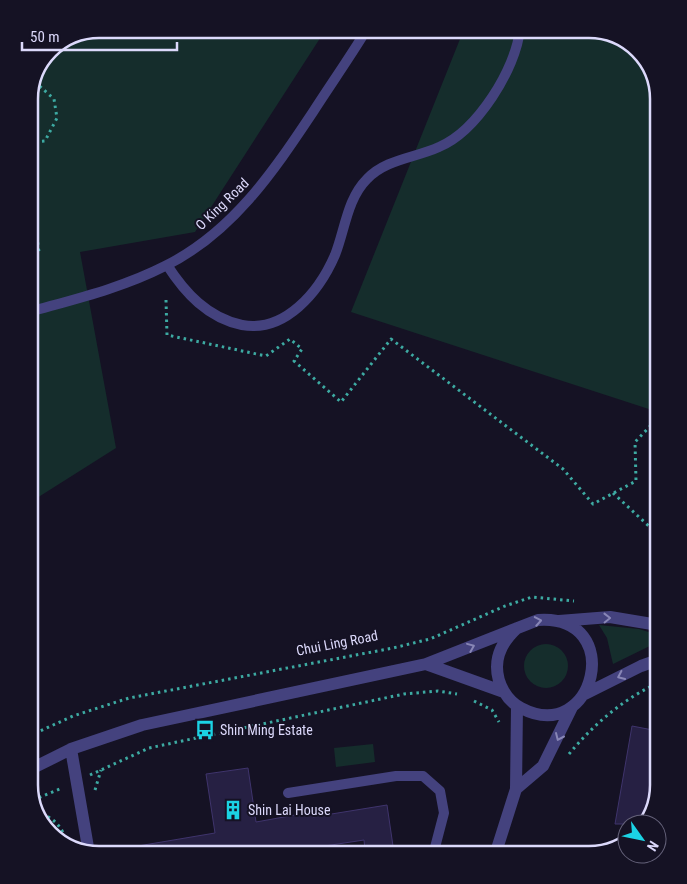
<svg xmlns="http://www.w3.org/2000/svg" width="687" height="884" font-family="'Roboto Condensed',sans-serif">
<rect width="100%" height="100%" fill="#151224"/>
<path fill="#152d2c" d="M 99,29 L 326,29 L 195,232 L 80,252 L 116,448 L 29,503 L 29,94 L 52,46 Z
M 464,29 L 593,29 L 624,38 L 647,60 L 658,99 L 658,412 L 351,312 Z
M 599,625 L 639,629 L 658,635 L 658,642 L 613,664 L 607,638 Z
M524 666a22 22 0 1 1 44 0a22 22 0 1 1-44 0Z
M 373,744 L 375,762 L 336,767 L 334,748 Z"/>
<path fill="#262043" stroke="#3f346c" d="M 632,726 L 658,731 L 658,786 L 649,820 L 645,824 L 615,824 Z
M 248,768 L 256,822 L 312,812 L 313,817 L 387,805 L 393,846 L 365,850 L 364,840 L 318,847 L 319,855 L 139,855 L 138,846 L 215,833 L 206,774 Z"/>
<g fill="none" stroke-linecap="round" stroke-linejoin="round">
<path stroke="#3daaa2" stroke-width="3" stroke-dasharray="2.5 4" stroke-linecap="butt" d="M 29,142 L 45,141 L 57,118 L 54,99 L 35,82
M 29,227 L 36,231 L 39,252 L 29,272 L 36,296
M 166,300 L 167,335 L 266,356 L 290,339 L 302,349 L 294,361 L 341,402 L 391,339 L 563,469 L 593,504 L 636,481 L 635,442 L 657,419
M 658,314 L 656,292 L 658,283
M 613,493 L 652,529 L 658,498
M 474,701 L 492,710 L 499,722
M 29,736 L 73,716 L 129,698 L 393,648 L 430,639 L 505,606 L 532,597 L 574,601
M 569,754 C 593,725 623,699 658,683
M 90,775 L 149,748 L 404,694 L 438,691 L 457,694
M 95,790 L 101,770
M 33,800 L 62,788
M 36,811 C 56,819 63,827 68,847"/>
<path stroke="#44427e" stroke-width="10" d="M 167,265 C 185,293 208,318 242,325 C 285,333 319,292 335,255 C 345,230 347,199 367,179 C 386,159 415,158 439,147 C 477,131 516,69 520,29
M 29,312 C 75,299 122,288 165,266 C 232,233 273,172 313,112 C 331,84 350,57 367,29
M 288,793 L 396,776 L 423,776 L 440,791 L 444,813 L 433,855"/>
<path stroke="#44427e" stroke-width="12" d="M 559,621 L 610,617 L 658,625
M 426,664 L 504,692
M 585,694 L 641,666 L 658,660
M 71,749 L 89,853
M 29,770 L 71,749 L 142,725 L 426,664 L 538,620 C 627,614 595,747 521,708 C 507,701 497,684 497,667 C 497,651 506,638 517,628
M 516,789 L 543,766 L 572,707
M 495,855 L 516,789 L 517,706"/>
</g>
<defs><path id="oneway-chevron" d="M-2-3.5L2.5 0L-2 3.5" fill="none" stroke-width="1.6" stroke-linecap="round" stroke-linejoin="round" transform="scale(1.25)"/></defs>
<g stroke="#8886b6">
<use href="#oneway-chevron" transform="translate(607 618) rotate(-1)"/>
<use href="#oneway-chevron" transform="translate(538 621) rotate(-10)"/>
<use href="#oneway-chevron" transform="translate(471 647) rotate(-22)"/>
<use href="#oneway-chevron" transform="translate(621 676) rotate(155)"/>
<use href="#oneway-chevron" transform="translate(559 737) rotate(114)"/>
</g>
<defs>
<symbol id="bus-bare" viewBox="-9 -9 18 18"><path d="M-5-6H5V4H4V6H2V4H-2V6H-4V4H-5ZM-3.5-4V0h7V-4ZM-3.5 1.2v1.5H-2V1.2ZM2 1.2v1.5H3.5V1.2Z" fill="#1bd3e4" stroke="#151224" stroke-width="2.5" paint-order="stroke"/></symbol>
<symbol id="building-bare" viewBox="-9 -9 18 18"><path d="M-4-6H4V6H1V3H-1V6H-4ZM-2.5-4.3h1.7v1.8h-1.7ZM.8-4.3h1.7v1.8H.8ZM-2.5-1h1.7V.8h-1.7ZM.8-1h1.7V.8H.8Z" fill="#1bd3e4" stroke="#151224" stroke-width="2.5" paint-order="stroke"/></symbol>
</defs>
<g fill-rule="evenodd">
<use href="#bus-bare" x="191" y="716" width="28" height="28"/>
<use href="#building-bare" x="219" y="796" width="28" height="28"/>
</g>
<g text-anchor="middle" stroke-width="4" stroke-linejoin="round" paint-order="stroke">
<g font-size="14" fill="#dcd9fb" stroke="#151224">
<text transform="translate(222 204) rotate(-44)" y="5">O King Road</text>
<text transform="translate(337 643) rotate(-11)" y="5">Chui Ling Road</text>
</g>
<g font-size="14" fill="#dcd9fb" stroke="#151224" text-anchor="start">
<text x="220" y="735">Shin Ming Estate</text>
<text x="248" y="815">Shin Lai House</text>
</g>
</g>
<path d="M0 0H687V884H0ZM99 38H589A61 61 0 0 1 650 99V785A61 61 0 0 1 589 846H99A61 61 0 0 1 38 785V99A61 61 0 0 1 99 38Z" fill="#151224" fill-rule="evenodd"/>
<path fill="none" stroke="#dcd9fb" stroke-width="2.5" d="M99 38H589A61 61 0 0 1 650 99V785A61 61 0 0 1 589 846H99A61 61 0 0 1 38 785V99A61 61 0 0 1 99 38Z"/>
<g transform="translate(642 839) rotate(123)"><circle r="24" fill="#151224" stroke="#65627a"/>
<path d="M0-4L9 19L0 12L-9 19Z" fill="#1bd3e4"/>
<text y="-8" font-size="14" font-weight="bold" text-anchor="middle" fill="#dcd9fb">N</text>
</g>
<path d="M22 42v8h155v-8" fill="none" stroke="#dcd9fb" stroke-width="2.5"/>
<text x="30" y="42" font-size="15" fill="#dcd9fb" stroke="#151224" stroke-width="4" paint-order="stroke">50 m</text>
</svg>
